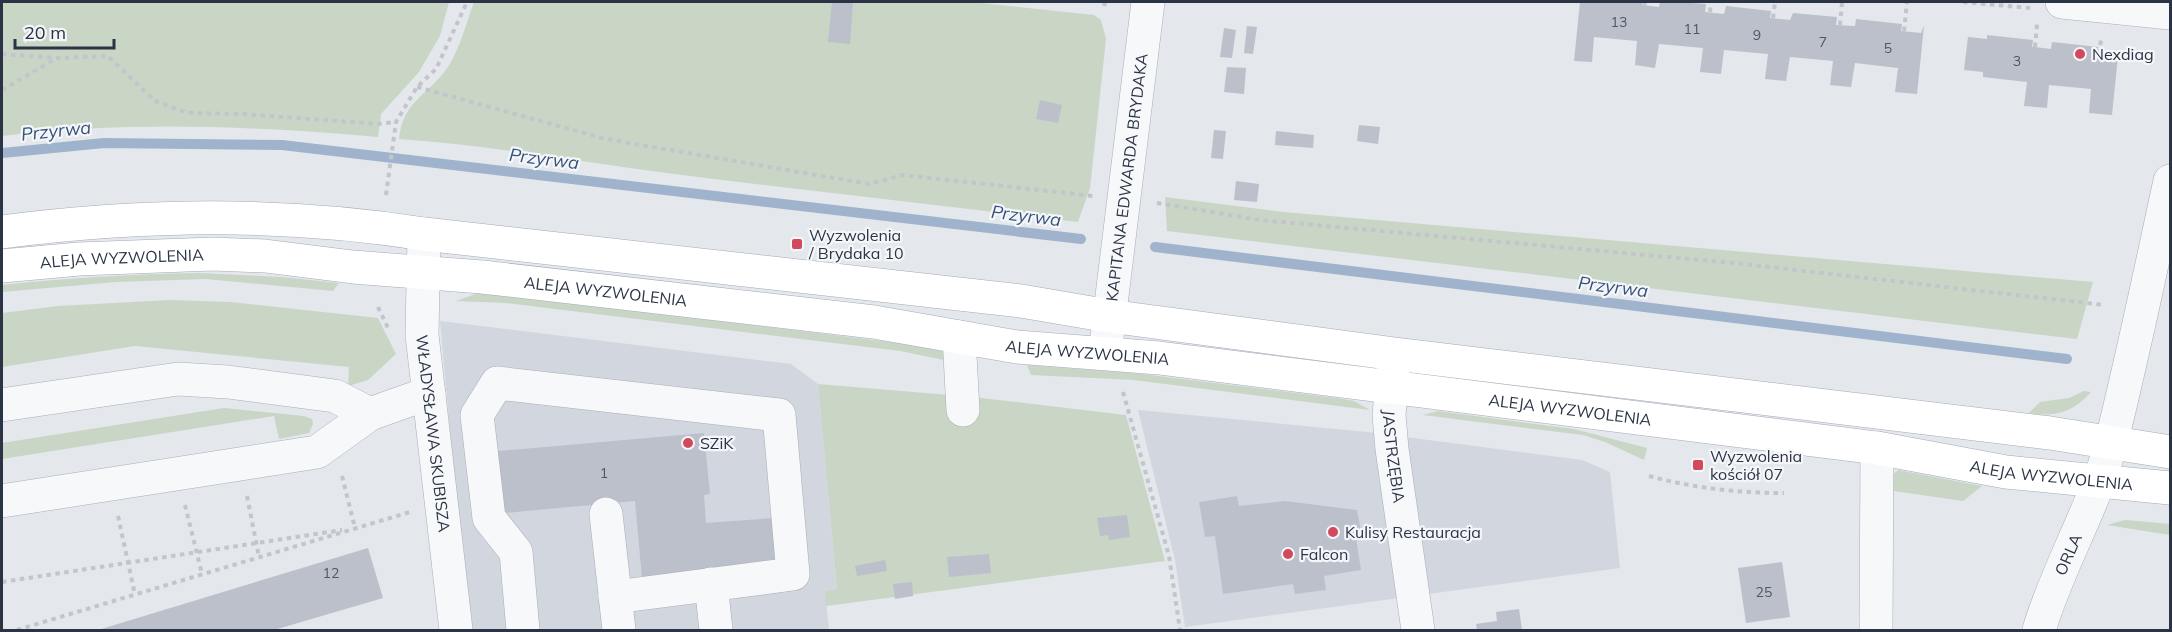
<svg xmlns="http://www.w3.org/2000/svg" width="2172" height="632" font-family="Mulish,sans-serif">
<rect width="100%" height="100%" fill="#e4e7ec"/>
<path fill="#d2d6de" d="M 440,321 L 791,364 L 818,384 L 837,589 L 825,591 L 829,630 L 468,630 Z
M 1138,410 L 1367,432 L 1582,460 L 1610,472 L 1620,568 L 1185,627 L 1175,560 Z"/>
<path fill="#c9d6c5" d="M 2,2 L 449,2 L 440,36 L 419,72 L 381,114 L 378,137 C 252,126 127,121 2,136 Z
M 474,2 L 972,2 L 1094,15 L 1101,20 L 1106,39 L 1090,188 L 1078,222 C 938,205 799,190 659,172 C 572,160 486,145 399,139 C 403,102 425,97 445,71 C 458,55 467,21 474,2 Z
M 1165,197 L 1284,212 L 2093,282 L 2077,339 L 1167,231 Z
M 198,273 L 281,277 L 339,283 L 333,291 L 205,279 L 116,282 L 2,292 L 2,285 C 67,278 132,274 198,273 Z
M 481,292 L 907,344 L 948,352 L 944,360 L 900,351 L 505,303 L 456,301 Z
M 170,300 L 230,302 L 378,318 L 396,354 L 368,380 L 348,386 L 349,367 L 135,346 L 2,367 L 2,313 L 58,306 Z
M 1027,365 L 1134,373 L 1337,398 L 1354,401 L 1370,410 L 1134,380 L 1031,375 Z
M 818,384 L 973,397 L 1126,415 L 1165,561 L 826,606 L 825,591 L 837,589 Z
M 2084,391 L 2091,392 C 2072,413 2056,417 2029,413 L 2040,402 L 2069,398 Z
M 224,408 L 304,416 L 312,419 L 313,424 L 309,433 L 279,439 L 274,416 L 2,459 L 2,443 Z
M 1438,411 L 1574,429 L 1647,448 L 1644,460 L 1605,442 L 1583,435 L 1423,415 Z
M 1898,470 L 1982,486 L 1963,501 L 1887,490 L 1890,477 Z
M 2125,520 L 2170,524 L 2170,535 L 2107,525 Z"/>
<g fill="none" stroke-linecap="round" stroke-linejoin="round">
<path stroke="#9fb4cc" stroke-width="10" d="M 2,153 L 104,143 L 282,145 L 1081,239
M 1155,247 L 2067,359"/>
</g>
<path fill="#bbc0ca" d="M 832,2 L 853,2 L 850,44 L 828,42 Z
M 1580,2 L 1642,2 L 1642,5 L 1659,7 L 1660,2 L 1678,2 L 1706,4 L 1705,12 L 1724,14 L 1726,6 L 1771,11 L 1770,18 L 1790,20 L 1793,13 L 1837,17 L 1836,25 L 1855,26 L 1856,19 L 1902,24 L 1901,31 L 1921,33 L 1924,26 L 1917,94 L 1895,92 L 1898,68 L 1855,63 L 1851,87 L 1830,85 L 1833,61 L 1790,57 L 1786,81 L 1765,79 L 1768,54 L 1724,50 L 1721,74 L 1700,72 L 1703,48 L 1659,44 L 1655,68 L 1635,65 L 1637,41 L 1594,37 L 1592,62 L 1574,61 Z
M 1247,26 L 1257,27 L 1253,54 L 1244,53 Z
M 1224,28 L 1236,30 L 1232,58 L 1220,57 Z
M 1987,35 L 2033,40 L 2032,47 L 2035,47 L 2051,49 L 2052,42 L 2098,47 L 2097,54 L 2118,56 L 2112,115 L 2089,113 L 2091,89 L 2049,85 L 2047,108 L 2024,106 L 2027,82 L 1983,77 L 1983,72 L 1964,70 L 1968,37 L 1987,39 Z
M 1227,67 L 1246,68 L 1244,94 L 1224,92 Z
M 1040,100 L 1062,105 L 1058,123 L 1036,119 Z
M 1359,125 L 1380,127 L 1378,144 L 1357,141 Z
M 1214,130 L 1226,131 L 1223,159 L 1211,158 Z
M 1276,131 L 1314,135 L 1313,148 L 1275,145 Z
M 1236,181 L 1259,184 L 1257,202 L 1234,200 Z
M 704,433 L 710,494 L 704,495 L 706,523 L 773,518 L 777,567 L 642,578 L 635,501 L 504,513 L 498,451 Z
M 1237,496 L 1239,506 L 1285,501 L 1357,510 L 1362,537 L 1356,538 L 1361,570 L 1324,576 L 1326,590 L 1295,594 L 1293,584 L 1223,594 L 1215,536 L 1205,537 L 1199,502 Z
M 1127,515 L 1130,537 L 1109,540 L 1108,535 L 1100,536 L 1097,518 Z
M 368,548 L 383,598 L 274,630 L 98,630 Z
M 989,554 L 991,573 L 949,577 L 947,557 Z
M 885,560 L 887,571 L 857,576 L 855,566 Z
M 1782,562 L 1790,617 L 1746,623 L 1738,568 Z
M 912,582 L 913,596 L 895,599 L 893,584 Z
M 1519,609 L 1522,630 L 1477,630 L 1476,624 L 1497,621 L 1496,612 Z"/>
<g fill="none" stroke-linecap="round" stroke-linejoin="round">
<defs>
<g id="minor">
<path d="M 2062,2 L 2170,13"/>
<path id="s1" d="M 424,234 L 422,335 L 456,630"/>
<path d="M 959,337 L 963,410"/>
<path id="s2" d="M 1105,353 L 1148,2"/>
<path id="s3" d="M 1394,358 L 1389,415 L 1392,449 L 1418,630"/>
<path d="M 2,405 L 178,379 L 228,382 L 335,396 L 370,414"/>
<path d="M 2,501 L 317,452 L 370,414 L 429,393"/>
<path d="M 606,514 L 619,630"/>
<path d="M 711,584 L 716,630"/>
<path d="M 523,630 L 516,552 L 489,518 L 477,415 L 497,383 L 779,415 L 793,574 L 615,597"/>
<path d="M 1876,630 L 1877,448"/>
<path id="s4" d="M 2039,630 C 2058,566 2094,508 2111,443 C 2133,356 2151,268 2170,181"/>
</g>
<g id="major">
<path d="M 2,232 C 141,214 286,212 424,234 L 1021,301 L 1109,316 L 1395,354 L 2050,433 L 2170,452"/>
<path id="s5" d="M 2,266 L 79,259 L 213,254 L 265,256 L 353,267 L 482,277 L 874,322 L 1017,347 L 1159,358 L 1877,448 L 2006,472 L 2170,488"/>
</g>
</defs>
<use href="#minor" stroke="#a9aeb7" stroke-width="34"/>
<use href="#major" stroke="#a3abb8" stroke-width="34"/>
<path stroke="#c2c5cb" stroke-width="4" stroke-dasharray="4.5 4.5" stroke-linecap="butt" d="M 1963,2 L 2030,8
M 1104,6 L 1105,2
M 1644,6 L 1645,2
M 1710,12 L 1711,2
M 1773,18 L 1775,2
M 1840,25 L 1842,2
M 1904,31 L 1907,2
M 2035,47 L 2037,24
M 2,54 L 58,58 L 108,56 L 155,101 L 188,113 L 243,114 L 378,124 L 396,122
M 2099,54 L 2101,40
M 417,87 L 606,139 L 869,184 L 903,175 L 1093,196
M 2,90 L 57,58
M 386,195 L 396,122 L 417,87 L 436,69 L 467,2
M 1157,203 L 1260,220 L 1734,263 L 2104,305
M 378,307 L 388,328
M 1123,392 L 1169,556 L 1180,630
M 342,476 L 355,528
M 1649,476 C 1693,488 1739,493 1784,493
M 247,496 L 259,557
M 185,505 L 202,574
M 118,516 L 135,595
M 2,582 L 342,530
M 17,630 L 410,512"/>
<use href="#minor" stroke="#f7f8fa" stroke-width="33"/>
<use href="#major" stroke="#fff" stroke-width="33"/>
</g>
<g fill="#d1495b" stroke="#f4f6f9" stroke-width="2">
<circle cx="2080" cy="54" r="6"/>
<rect x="791" y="238" width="12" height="12" rx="3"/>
<circle cx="688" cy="443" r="6"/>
<rect x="1692" y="459" width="12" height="12" rx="3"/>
<circle cx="1333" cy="532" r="6"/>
<circle cx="1288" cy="554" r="6"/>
</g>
<g text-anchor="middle" stroke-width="4.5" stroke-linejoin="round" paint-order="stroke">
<g font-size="14" fill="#4f5766">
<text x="1619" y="27">13</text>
<text x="1692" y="34">11</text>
<text x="1757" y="40">9</text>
<text x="1823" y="47">7</text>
<text x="1888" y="53">5</text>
<text x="2017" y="66">3</text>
<text x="604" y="478">1</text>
<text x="331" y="578">12</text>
<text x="1764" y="597">25</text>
</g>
<g font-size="16" fill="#2b3445" stroke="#f4f6f9" text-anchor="start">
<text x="2092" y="60">Nexdiag</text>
<text x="809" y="241">Wyzwolenia<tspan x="809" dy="18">/ Brydaka 10</tspan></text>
<text x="700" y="449">SZiK</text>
<text x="1710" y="462">Wyzwolenia<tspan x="1710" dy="18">kościół 07</tspan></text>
<text x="1345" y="538">Kulisy Restauracja</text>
<text x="1300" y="560">Falcon</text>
</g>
<g font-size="16" fill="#2b3445" stroke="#f4f6f9">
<text dy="6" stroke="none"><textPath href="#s2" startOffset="177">KAPITANA EDWARDA BRYDAKA</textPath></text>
<text dy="6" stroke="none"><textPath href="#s5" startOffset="120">ALEJA WYZWOLENIA</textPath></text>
<text dy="6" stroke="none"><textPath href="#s5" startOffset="606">ALEJA WYZWOLENIA</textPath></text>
<text dy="6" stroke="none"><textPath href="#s5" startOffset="1092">ALEJA WYZWOLENIA</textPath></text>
<text dy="6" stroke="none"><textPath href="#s5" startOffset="1578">ALEJA WYZWOLENIA</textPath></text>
<text dy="6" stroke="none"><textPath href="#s1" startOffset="200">WŁADYSŁAWA SKUBISZA</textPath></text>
<text dy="6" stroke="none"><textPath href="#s3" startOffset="99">JASTRZĘBIA</textPath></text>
<text dy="6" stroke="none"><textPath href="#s5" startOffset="2064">ALEJA WYZWOLENIA</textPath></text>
<text dy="6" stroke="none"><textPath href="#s4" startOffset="81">ORLA</textPath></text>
</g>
<g font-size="18" font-style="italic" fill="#34527a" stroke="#f4f6f9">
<text transform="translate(56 131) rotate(-6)" y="6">Przyrwa</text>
<text transform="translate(544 159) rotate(7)" y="6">Przyrwa</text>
<text transform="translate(1026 216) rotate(7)" y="6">Przyrwa</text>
<text transform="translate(1613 287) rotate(7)" y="6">Przyrwa</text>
</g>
</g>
<rect width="2172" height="632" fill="none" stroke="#2b3445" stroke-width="6"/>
<path d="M15 39v9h99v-9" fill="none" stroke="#2b3445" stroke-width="3"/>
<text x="24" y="39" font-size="18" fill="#2b3445" stroke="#f4f6f9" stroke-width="4.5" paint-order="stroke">20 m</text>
</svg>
